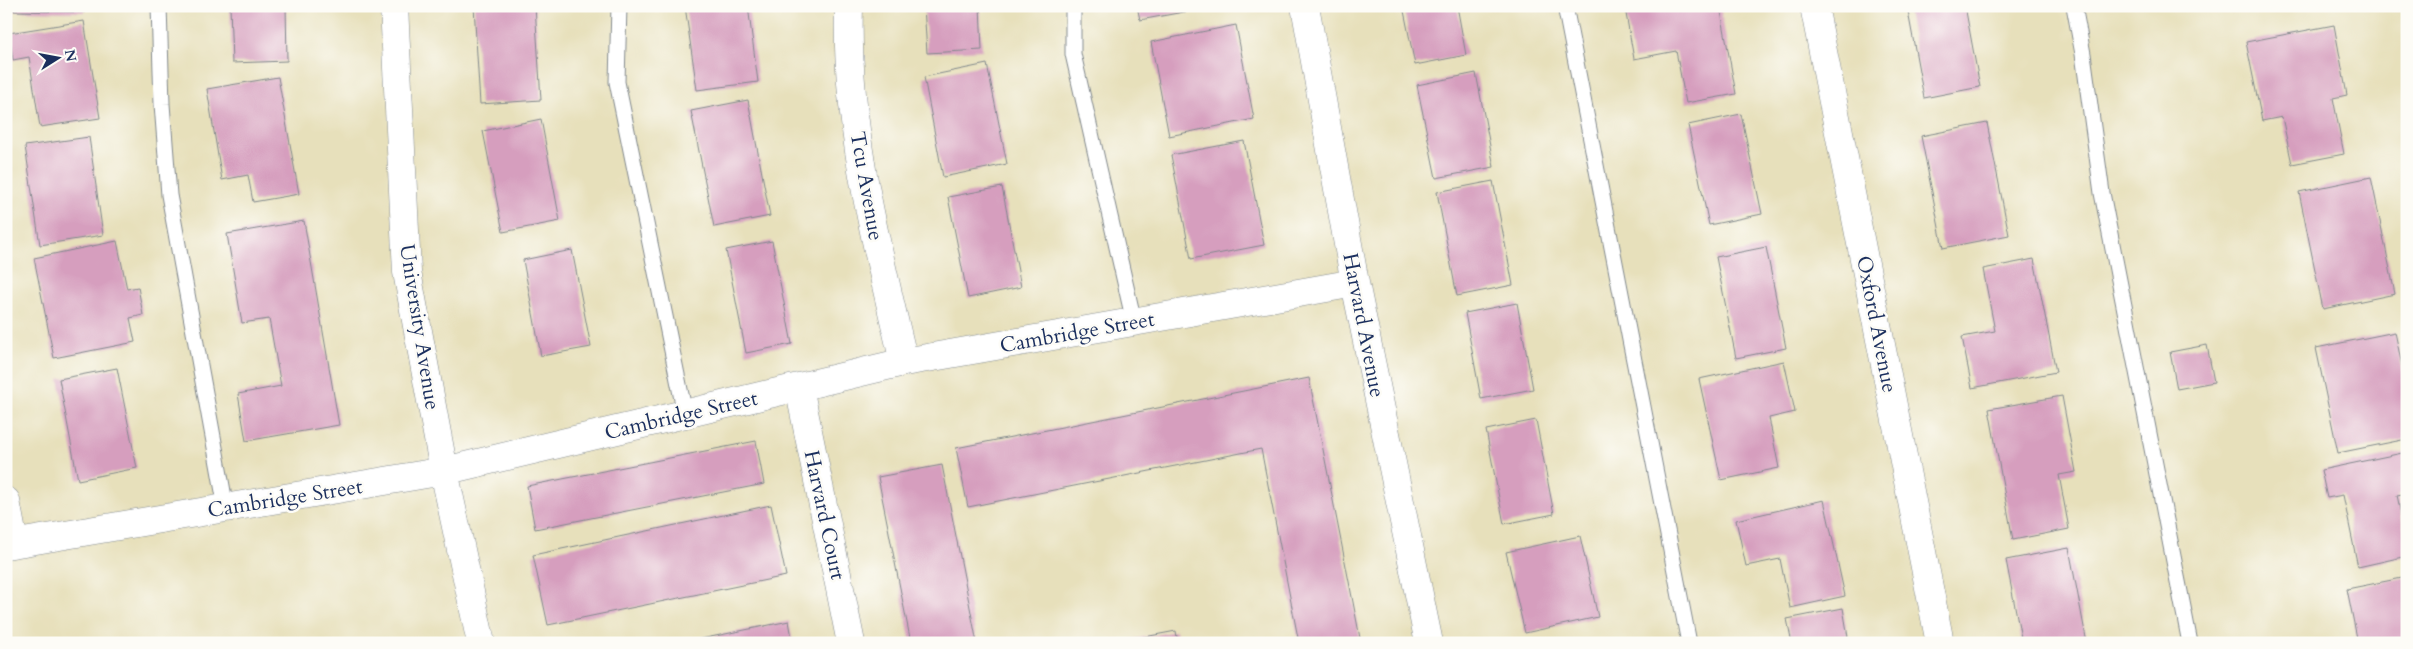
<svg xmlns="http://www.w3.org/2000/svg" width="2413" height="649" font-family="Cardo,serif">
<rect width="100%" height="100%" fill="#fdfcf7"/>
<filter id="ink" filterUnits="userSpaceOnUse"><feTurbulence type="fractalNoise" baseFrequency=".02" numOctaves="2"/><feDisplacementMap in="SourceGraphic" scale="10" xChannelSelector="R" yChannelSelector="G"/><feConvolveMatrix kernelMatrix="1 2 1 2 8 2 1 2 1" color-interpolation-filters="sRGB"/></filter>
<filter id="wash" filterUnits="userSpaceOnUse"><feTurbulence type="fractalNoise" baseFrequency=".0096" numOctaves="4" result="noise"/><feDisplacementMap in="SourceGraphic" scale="20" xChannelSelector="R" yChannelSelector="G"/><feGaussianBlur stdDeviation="1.12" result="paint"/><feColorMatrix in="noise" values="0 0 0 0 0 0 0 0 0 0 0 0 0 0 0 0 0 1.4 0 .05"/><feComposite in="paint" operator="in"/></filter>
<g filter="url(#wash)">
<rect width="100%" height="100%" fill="#e7e0bb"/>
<g id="blocks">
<path fill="#d69ebe" d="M 14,6 L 85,6 L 85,12 L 14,11 Z
M 230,6 L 286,6 L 287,61 L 232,63 Z
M 474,6 L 535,6 L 541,100 L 480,104 Z
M 685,6 L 748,6 L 758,82 L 697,90 Z
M 924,6 L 980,6 L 982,50 L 927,53 Z
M 1137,6 L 1211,6 L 1211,7 L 1140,20 Z
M 1403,6 L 1457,6 L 1466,55 L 1415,65 Z
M 1634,6 L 1720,6 L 1736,94 L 1686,103 L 1676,51 L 1634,59 L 1625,8 Z
M 1907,6 L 1965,6 L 1980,87 L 1924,98 Z
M 84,21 L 100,118 L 40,127 L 29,57 L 13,60 L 9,33 Z
M 1236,25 L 1254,119 L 1169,136 L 1151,42 Z
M 2334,25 L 2347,95 L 2333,98 L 2344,154 L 2292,164 L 2282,117 L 2262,121 L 2246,42 Z
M 987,64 L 1007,164 L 943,177 L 924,77 Z
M 1476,73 L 1494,167 L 1436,178 L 1417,85 Z
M 278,77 L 299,194 L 253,202 L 248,175 L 222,180 L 207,89 Z
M 748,100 L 770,216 L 714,227 L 691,111 Z
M 1741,114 L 1762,214 L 1709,225 L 1688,125 Z
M 541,119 L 560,221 L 503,232 L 483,131 Z
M 1987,123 L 2009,235 L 1943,248 L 1921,136 Z
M 89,137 L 103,235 L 40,245 L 25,146 Z
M 1244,141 L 1264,245 L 1191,259 L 1171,155 Z
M 2371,177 L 2395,294 L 2323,309 L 2299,192 Z
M 1493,181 L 1513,285 L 1457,296 L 1437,192 Z
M 1002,187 L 1021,287 L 968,298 L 948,197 Z
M 304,221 L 339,425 L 246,441 L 238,394 L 281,386 L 269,319 L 242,323 L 227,234 Z
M 117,241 L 127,289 L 138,287 L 143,315 L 130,318 L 135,342 L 54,358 L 34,258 Z
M 772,241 L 792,344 L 746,353 L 726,250 Z
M 1766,247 L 1786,348 L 1736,358 L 1716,257 Z
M 572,250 L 591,347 L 541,356 L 523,260 Z
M 2034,259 L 2056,372 L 1972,388 L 1962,337 L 1995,331 L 1983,269 Z
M 1517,303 L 1533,389 L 1481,399 L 1465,313 Z
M 2395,332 L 2407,390 L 2407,439 L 2338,453 L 2316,348 Z
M 2207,345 L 2214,382 L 2177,389 L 2170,352 Z
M 1784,361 L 1795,412 L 1769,418 L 1779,468 L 1721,480 L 1699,379 Z
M 117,368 L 137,468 L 78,480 L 59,379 Z
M 1309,378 L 1361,643 L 1299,643 L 1261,449 L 968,507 L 956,448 Z
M 2062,396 L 2076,472 L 2059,475 L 2069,529 L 2013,540 L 1989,409 Z
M 1536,420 L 1554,514 L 1504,524 L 1486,430 Z
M 756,441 L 764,484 L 535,529 L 527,486 Z
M 2407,452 L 2407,493 L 2397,495 L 2407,543 L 2407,556 L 2358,567 L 2343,495 L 2327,498 L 2321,470 Z
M 942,465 L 977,643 L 911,643 L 878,477 Z
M 1824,500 L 1845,596 L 1790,608 L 1780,559 L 1746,566 L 1736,520 Z
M 771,505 L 786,576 L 548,625 L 533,555 Z
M 1580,536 L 1598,617 L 1525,633 L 1506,552 Z
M 2069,548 L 2087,643 L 2022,643 L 2006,560 Z
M 2407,577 L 2407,643 L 2358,643 L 2347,589 Z
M 1843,608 L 1849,643 L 1792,643 L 1787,619 Z
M 789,621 L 793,643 L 686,643 L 686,642 Z
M 1176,631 L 1178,643 L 1118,643 L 1118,642 Z"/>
</g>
</g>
<g filter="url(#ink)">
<use href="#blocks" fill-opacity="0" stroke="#81888c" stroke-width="1"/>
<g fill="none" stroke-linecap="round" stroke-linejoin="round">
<defs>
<path id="service" d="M 159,6 L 162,104 L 169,195 L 226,508
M 619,6 L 617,82 L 685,414
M 1073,6 L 1073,54 L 1134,322
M 1565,6 L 1689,643
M 2074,6 L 2083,54 L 2102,193 L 2190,643"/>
<path id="minor" d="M 394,6 L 407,272 L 444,471 L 481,643
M 849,6 C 845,126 877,247 904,362
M 1305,6 L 1355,283 L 1429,643
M 1814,6 L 1940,643
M 799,387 L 851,643
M 6,501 L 14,543
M 6,545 L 444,471 L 904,362 L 1355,283"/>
</defs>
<use href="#service" stroke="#81888c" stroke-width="17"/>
<use href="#minor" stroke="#81888c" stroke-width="29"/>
<use href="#service" stroke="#fff" stroke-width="15"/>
<use href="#minor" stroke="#fff" stroke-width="28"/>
</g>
</g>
<g text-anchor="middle" stroke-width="5" stroke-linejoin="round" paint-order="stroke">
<g font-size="21" fill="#1b2f5e" stroke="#fdfcf7">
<text transform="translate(867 186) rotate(80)" y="7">Tcu Avenue</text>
<text transform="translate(1877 324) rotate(79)" y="7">Oxford Avenue</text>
<text transform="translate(1364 325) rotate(79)" y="7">Harvard Avenue</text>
<text transform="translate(420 327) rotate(81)" y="7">University Avenue</text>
<text transform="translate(1077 332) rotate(-10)" y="7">Cambridge Street</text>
<text transform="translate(681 415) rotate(-13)" y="7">Cambridge Street</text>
<text transform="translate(285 498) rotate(-9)" y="7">Cambridge Street</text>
<text transform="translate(825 515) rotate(78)" y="7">Harvard Court</text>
</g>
</g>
<rect width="2413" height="649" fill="none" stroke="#fdfcf7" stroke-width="25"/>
<g transform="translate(58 58) rotate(79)" stroke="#fdfcf7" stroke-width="4" paint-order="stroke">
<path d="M0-4L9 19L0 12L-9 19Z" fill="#1b2f5e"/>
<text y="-8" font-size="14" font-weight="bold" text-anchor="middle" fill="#1b2f5e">N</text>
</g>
</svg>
